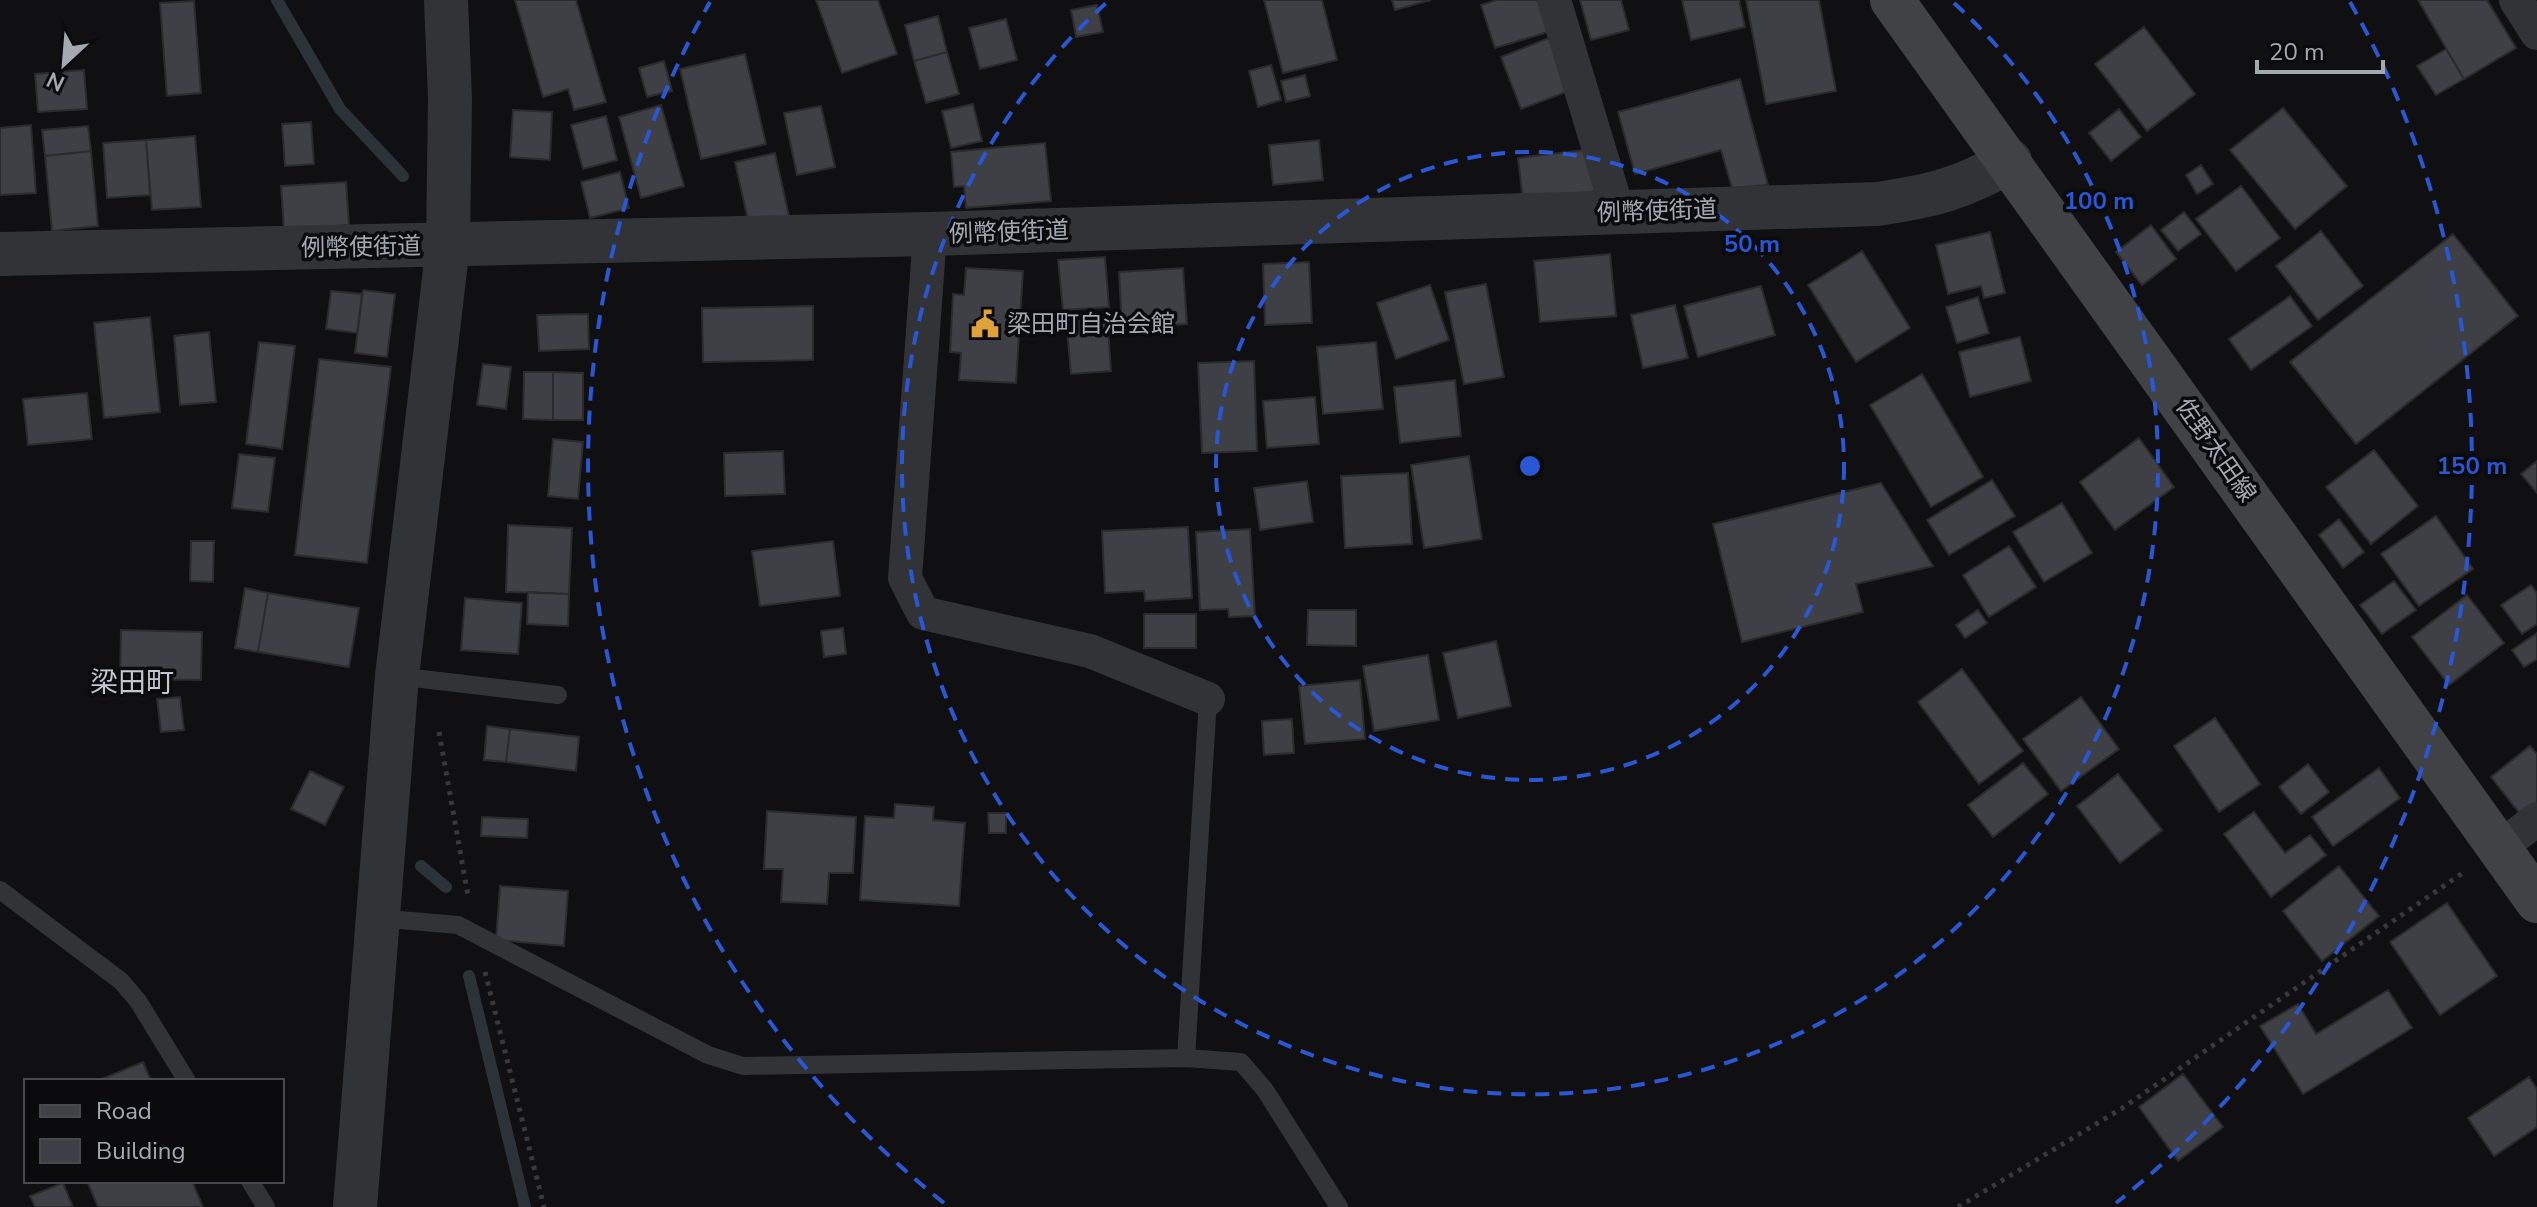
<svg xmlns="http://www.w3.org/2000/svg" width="2537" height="1207" font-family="'Nunito Sans','Noto Sans JP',sans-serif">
<rect width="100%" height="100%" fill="#101012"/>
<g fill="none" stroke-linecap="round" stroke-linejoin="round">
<path stroke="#2b3339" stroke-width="12" d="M 277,0 L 340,109 L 403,176
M 421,866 L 446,887
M 469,976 L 525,1207"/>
</g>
<path fill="#3f4045" stroke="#2b2b2d" stroke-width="2" d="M 515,0 L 576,0 L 606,102 L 574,110 L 568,89 L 543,97 Z
M 816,0 L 878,0 L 897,54 L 842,73 Z
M 1264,0 L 1322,0 L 1337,60 L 1283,73 Z
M 1392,0 L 1431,0 L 1395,10 Z
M 1497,0 L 1541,0 L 1551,31 L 1495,48 L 1481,5 Z
M 1580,0 L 1621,0 L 1629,30 L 1591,40 Z
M 1682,0 L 1739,0 L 1745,27 L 1691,40 Z
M 1746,0 L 1819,0 L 1836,91 L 1766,104 Z
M 2418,0 L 2487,0 L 2516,48 L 2464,79 Z
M 194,1 L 201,93 L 167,96 L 160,3 Z
M 1097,5 L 1103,32 L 1076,37 L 1071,10 Z
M 938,16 L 947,52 L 914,61 L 905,25 Z
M 1006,19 L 1017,60 L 980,69 L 969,28 Z
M 2144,27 L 2195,94 L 2147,131 L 2095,64 Z
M 1549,38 L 1569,91 L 1521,109 L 1501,57 Z
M 2446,49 L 2464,79 L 2436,95 L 2417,66 Z
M 947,52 L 959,94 L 926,103 L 914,61 Z
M 745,54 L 766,144 L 701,159 L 680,69 Z
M 664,61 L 672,91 L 647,97 L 639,68 Z
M 1271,65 L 1281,100 L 1258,107 L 1249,71 Z
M 84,70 L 87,109 L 38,112 L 35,74 Z
M 1305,75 L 1310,96 L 1286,102 L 1281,81 Z
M 1740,79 L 1768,185 L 1732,188 L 1721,150 L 1635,174 L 1618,112 Z
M 973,104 L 982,141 L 951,148 L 942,111 Z
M 661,105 L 684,186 L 641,198 L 619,117 Z
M 821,106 L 835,167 L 797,175 L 784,113 Z
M 2283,108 L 2347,186 L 2295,229 L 2230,150 Z
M 2119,109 L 2141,137 L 2111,161 L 2089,133 Z
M 513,110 L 552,112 L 550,160 L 510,157 Z
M 606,116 L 617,160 L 583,169 L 571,125 Z
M 311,122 L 314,164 L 285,166 L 282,124 Z
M 31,125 L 36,193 L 0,195 L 0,128 Z
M 88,126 L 91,151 L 45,156 L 42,130 Z
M 195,136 L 201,207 L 152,210 L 146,140 Z
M 146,140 L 150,195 L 107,198 L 103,143 Z
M 1319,140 L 1323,180 L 1273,185 L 1269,145 Z
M 1045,143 L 1051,201 L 966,208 L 964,186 L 954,187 L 951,152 Z
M 1592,149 L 1597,191 L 1523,200 L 1518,158 Z
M 91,151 L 98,226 L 52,231 L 45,156 Z
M 775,153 L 789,216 L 749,225 L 735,162 Z
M 2201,165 L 2213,184 L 2197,194 L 2186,175 Z
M 620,172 L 629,208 L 590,218 L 581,182 Z
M 346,182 L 349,225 L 284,230 L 281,186 Z
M 2241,186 L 2280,238 L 2236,271 L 2196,219 Z
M 2184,212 L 2201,234 L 2178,251 L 2161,230 Z
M 2151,225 L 2176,259 L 2142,285 L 2116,252 Z
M 2321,231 L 2363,286 L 2318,320 L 2276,266 Z
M 1990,232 L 2005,293 L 1984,298 L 1981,286 L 1948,294 L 1936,245 Z
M 2453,234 L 2518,316 L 2356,444 L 2290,362 Z
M 1862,251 L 1910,328 L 1856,362 L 1808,285 Z
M 1610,254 L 1616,316 L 1540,322 L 1534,261 Z
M 1105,257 L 1109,307 L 1063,310 L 1058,260 Z
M 1309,262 L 1312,323 L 1265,325 L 1263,264 Z
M 966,268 L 1023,271 L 1016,383 L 959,380 L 961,353 L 950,352 L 953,294 L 964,295 Z
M 1183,268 L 1187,324 L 1122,328 L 1119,272 Z
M 1486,284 L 1504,377 L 1464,384 L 1445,292 Z
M 1430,285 L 1449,340 L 1396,359 L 1377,303 Z
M 1761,286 L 1775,335 L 1698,357 L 1684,306 Z
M 363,290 L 395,294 L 387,357 L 355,353 Z
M 331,291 L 362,294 L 357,333 L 326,329 Z
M 2290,296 L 2312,326 L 2251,370 L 2229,339 Z
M 1978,297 L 1989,333 L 1957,343 L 1946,307 Z
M 1675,305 L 1688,358 L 1643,368 L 1631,315 Z
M 813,306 L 813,360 L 703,362 L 702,308 Z
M 588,314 L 589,349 L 539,351 L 537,315 Z
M 1107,314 L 1111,371 L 1071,374 L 1066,318 Z
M 150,317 L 160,412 L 104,418 L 94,323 Z
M 209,332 L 216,402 L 180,405 L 174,336 Z
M 2020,337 L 2031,381 L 1970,397 L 1959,352 Z
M 259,342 L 295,346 L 282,449 L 246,444 Z
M 1376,342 L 1383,409 L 1323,414 L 1317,347 Z
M 319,359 L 391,367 L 367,563 L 295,555 Z
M 1254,361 L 1257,451 L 1202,453 L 1198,363 Z
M 483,364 L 511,367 L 506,409 L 477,405 Z
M 524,372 L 553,372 L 553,420 L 523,419 Z
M 553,372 L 583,373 L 583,420 L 553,420 Z
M 1922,374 L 1983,477 L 1931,507 L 1870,405 Z
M 1455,380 L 1461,436 L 1400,443 L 1394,387 Z
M 87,393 L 92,439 L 28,445 L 23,399 Z
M 1315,397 L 1319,444 L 1267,448 L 1263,401 Z
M 2139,438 L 2174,487 L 2115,530 L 2080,482 Z
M 553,439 L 583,442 L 578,499 L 548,496 Z
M 2374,450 L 2418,506 L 2371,544 L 2326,487 Z
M 783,451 L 785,494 L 725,496 L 724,453 Z
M 239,454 L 275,458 L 268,512 L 232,508 Z
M 1469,456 L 1482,539 L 1424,548 L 1411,465 Z
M 2537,461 L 2537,493 L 2521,474 Z
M 1408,473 L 1412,544 L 1345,548 L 1341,476 Z
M 1992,480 L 2015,516 L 1949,555 L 1927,520 Z
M 1307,481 L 1313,522 L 1260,530 L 1254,488 Z
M 1881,483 L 1933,566 L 1856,584 L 1863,612 L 1742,642 L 1713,524 Z
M 2062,503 L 2092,553 L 2044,582 L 2013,532 Z
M 2436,516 L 2473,569 L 2419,606 L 2381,554 Z
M 2339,519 L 2364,552 L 2343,568 L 2319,535 Z
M 508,525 L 572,528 L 569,594 L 506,592 Z
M 1188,527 L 1192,598 L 1145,601 L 1144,591 L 1105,593 L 1102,531 Z
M 1250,529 L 1255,616 L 1229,617 L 1228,609 L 1200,610 L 1196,532 Z
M 191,541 L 214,541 L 213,582 L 190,581 Z
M 833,541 L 840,596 L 760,606 L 752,551 Z
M 2009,546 L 2036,587 L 1989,617 L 1963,575 Z
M 2394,581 L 2416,610 L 2382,634 L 2360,605 Z
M 2531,585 L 2537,593 L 2537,624 L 2522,634 L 2501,605 Z
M 245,588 L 268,593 L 258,652 L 235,648 Z
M 528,592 L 569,594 L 568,626 L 527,624 Z
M 268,593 L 359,608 L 349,667 L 258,652 Z
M 2467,595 L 2504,643 L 2449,685 L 2412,637 Z
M 465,598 L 522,603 L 518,654 L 461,650 Z
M 1308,610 L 1356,610 L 1356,646 L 1307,645 Z
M 1978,610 L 1987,623 L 1965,638 L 1956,625 Z
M 1144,614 L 1196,614 L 1196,648 L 1144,648 Z
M 843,628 L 846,654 L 824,657 L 821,631 Z
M 121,630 L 202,632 L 201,680 L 120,679 Z
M 2537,633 L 2537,659 L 2524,667 L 2512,650 Z
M 1496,641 L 1511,706 L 1458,718 L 1443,653 Z
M 1428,655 L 1439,720 L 1374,731 L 1363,666 Z
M 1962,669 L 2023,751 L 1979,784 L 1918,702 Z
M 1360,680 L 1365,739 L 1305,744 L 1299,686 Z
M 180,697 L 184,730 L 161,732 L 157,699 Z
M 2081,697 L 2119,749 L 2061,791 L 2023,739 Z
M 2215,718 L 2260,784 L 2219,812 L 2174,746 Z
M 1292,719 L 1294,753 L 1264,755 L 1262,721 Z
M 487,726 L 510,729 L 506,762 L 484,760 Z
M 510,729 L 579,737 L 576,771 L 506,762 Z
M 2530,746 L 2537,754 L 2537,802 L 2521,815 L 2491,777 Z
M 2023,763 L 2048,794 L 1993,837 L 1968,805 Z
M 2308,764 L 2329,792 L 2301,814 L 2279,787 Z
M 2379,768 L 2400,798 L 2333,846 L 2312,817 Z
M 310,771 L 344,787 L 325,825 L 291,809 Z
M 2118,774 L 2162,830 L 2120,863 L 2077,806 Z
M 895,804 L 934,807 L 933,820 L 965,823 L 959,906 L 860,900 L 865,816 L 894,818 Z
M 767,811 L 856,817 L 853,873 L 829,873 L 827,904 L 781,902 L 783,869 L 764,869 Z
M 2254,812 L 2285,853 L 2310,835 L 2326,855 L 2271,897 L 2224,834 Z
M 988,813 L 1006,813 L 1006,833 L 989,833 Z
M 482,817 L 528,819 L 527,838 L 481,836 Z
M 2339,866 L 2379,916 L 2322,961 L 2283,911 Z
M 500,886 L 568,891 L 564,946 L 496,940 Z
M 2447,903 L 2497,976 L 2440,1015 L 2390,942 Z
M 2388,990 L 2412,1028 L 2303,1094 L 2260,1026 L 2298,1004 L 2316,1034 Z
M 143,1062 L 151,1081 L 97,1081 Z
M 2183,1074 L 2223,1127 L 2178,1161 L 2139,1107 Z
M 2529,1077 L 2537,1089 L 2537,1127 L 2494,1156 L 2468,1118 Z
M 87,1181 L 192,1181 L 203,1207 L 98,1207 Z
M 63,1183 L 73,1207 L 35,1207 L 30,1196 Z"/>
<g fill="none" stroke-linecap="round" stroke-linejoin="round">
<path stroke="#38393d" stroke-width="5" stroke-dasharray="4 6" stroke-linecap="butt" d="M 439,732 L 468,896
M 485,972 L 544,1207
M 1958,1207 L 2121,1109 L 2464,872"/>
<path stroke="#323336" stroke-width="18" d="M 397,676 L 558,695
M 0,890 L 121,981 L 138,1001 L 187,1081
M 377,918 L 458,925 L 708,1055 L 743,1066 L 1186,1058 L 1241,1062 L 1265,1090 L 1339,1207
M 1186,1058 L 1208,699
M 250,1181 L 266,1207"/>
<path stroke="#323336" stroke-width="34" d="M 1554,0 L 1618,212
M 2516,0 L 2537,33
M 930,234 L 905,578 L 923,613 L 1090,651 L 1208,699
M 2499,848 L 2537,819"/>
<path stroke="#323336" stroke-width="44" d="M 0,254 L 930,234 L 1877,204 C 1932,196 1961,189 2010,161
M 355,1207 L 397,676 L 448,245 L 450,99 L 446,0"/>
<path stroke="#404246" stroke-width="44" d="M 1892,0 L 2537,901"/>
</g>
<g fill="none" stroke="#2a57d4" stroke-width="4" stroke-dasharray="14 10">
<circle cx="1530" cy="466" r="314"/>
<path d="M1954 3A628 628 0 1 1 1106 3"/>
<path d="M944 1203A942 942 0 0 1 710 2M2350 2A942 942 0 0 1 2116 1203"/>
</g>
<defs>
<symbol id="civic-bare" viewBox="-9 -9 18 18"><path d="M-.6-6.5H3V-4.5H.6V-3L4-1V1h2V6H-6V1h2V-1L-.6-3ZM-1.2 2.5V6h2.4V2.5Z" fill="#e0a33a" stroke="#0b0b0d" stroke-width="2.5" paint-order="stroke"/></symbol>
</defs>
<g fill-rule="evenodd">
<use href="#civic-bare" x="965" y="304" width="40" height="40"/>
</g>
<g text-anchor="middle" stroke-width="7" stroke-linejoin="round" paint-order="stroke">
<g font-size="24" fill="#a3a8b1" stroke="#0b0b0d">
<text transform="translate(1657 211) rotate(-2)" y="8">例幣使街道</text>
<text transform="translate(1009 232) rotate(-2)" y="8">例幣使街道</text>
<text transform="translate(361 247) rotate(-1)" y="8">例幣使街道</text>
<text transform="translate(2216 450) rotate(55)" y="8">佐野太田線</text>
</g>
<g font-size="24" fill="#a3a8b1" stroke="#0b0b0d" text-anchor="start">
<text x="1007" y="332">梁田町自治会館</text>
</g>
<g font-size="28" fill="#c3c6ce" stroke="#0b0b0d">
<text x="132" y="692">梁田町</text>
</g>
</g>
<circle cx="1530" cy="466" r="12" fill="#2a57d4" stroke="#0b0b0d" stroke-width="4"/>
<g font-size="24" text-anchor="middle" font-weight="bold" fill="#2a57d4" stroke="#0b0b0d" stroke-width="7" stroke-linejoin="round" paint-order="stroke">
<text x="2099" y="209">100 m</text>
<text x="1752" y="252">50 m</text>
<text x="2472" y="474">150 m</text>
</g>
<rect x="24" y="1079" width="260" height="104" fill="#0b0b0d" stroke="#484a4f" stroke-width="2"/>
<rect x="40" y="1105" width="40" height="12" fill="#404246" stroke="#484a4f" stroke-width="2"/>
<text x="96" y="1119" font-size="24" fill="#a3a8b1">Road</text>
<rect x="40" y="1139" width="40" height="24" fill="#3f4045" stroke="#484a4f" stroke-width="2"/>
<text x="96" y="1159" font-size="24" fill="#a3a8b1">Building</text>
<g transform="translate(64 64) rotate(206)" stroke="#0b0b0d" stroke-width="6" paint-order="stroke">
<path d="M0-6L14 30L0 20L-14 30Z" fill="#a3a8b1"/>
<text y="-12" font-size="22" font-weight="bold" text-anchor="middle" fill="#a3a8b1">N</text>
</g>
<path d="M2257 60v12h126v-12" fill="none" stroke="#a3a8b1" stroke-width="4"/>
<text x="2269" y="60" font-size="24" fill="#a3a8b1" stroke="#0b0b0d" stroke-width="6" paint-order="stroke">20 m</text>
</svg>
